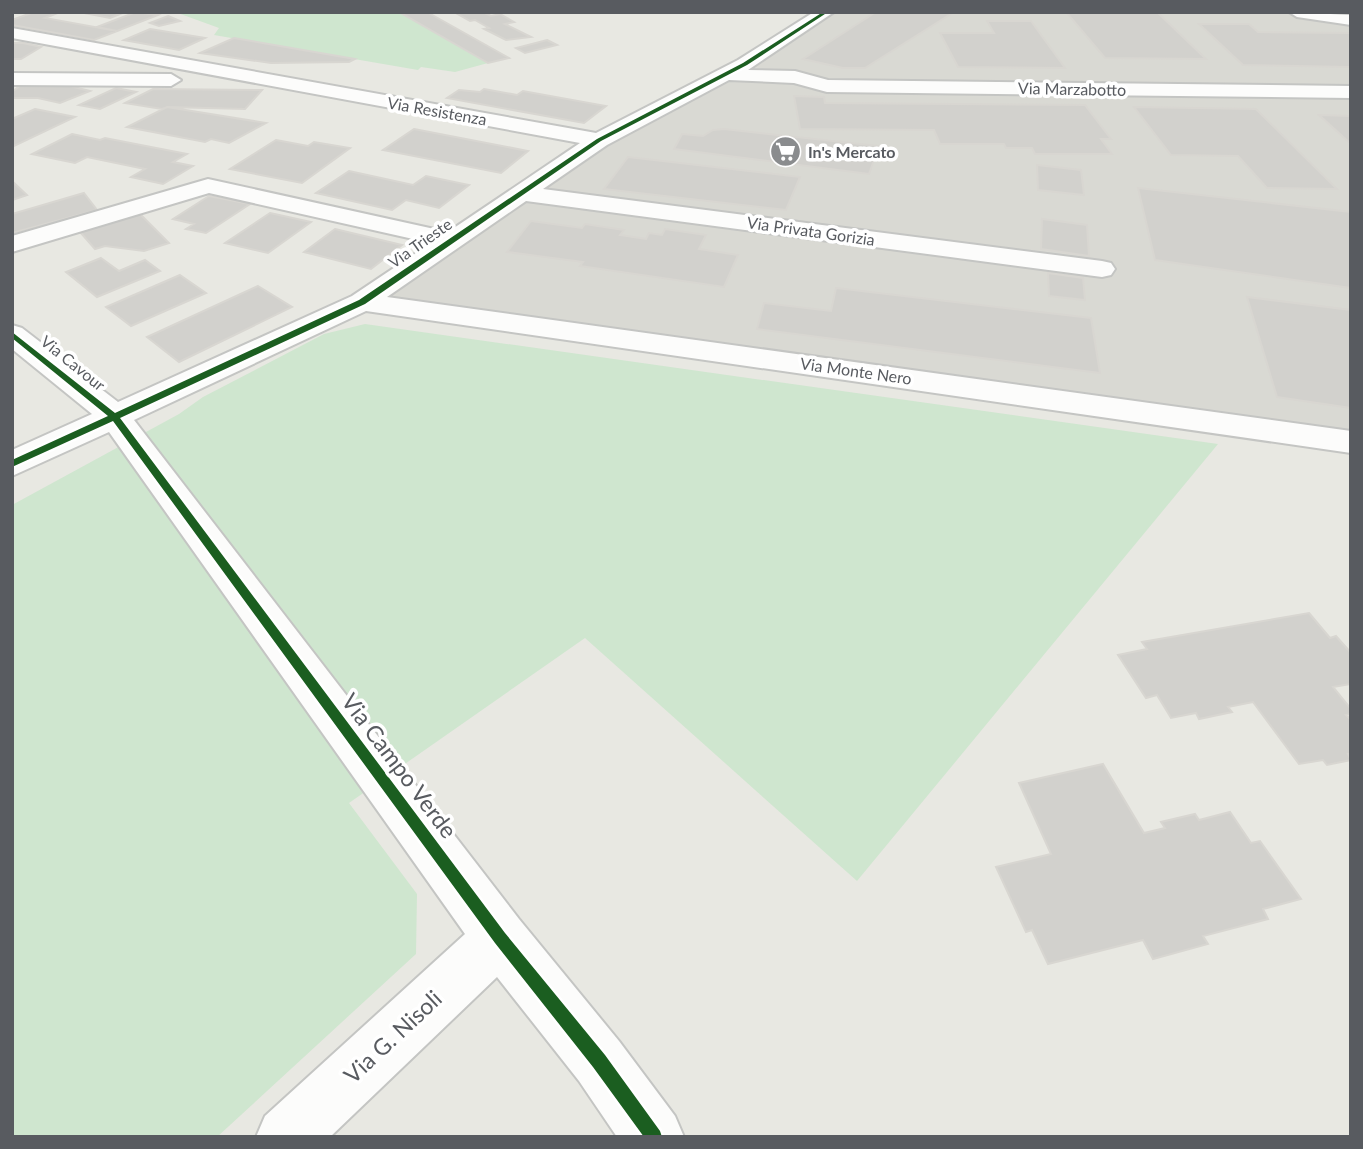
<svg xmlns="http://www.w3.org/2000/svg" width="1363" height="1149" font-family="Lato,sans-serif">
<rect width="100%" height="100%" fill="#e8e8e2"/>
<path fill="#d9d9d3" d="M 832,12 L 1351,14 L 1351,435 L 376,299 L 605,142 Z"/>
<path fill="#cfe6cf" d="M 175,12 L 405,12 L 402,14 L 488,63 L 455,72 L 421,67 L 418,70 L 214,35 L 219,28 Z
M 365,324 L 1218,444 L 857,881 L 585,638 L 349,803 L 417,894 L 416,954 L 217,1137 L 12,1137 L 12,505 L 179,414 L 203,397 L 324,334 Z"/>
<path fill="#d2d1cd" stroke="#d8d6d1" stroke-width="2" d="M 34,12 L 60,12 L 45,18 L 117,31 L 94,40 L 12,25 L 12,20 Z
M 79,12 L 125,12 L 110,18 Z
M 136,12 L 158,15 L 117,31 L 97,27 Z
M 427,12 L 509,58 L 488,63 L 401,13 Z
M 454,12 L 483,12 L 491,16 L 500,14 L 514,22 L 505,24 L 531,37 L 506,40 L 484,29 L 489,28 L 475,20 L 470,21 Z
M 876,12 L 954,12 L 865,68 L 843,68 L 803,59 Z
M 1066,12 L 1157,12 L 1206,59 L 1105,58 Z
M 168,16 L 180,21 L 159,26 L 150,23 Z
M 987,21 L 1031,21 L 1065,68 L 958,67 L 940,33 L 994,33 Z
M 1199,24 L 1249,24 L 1258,32 L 1351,33 L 1351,67 L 1243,65 Z
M 150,29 L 205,38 L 179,50 L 124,40 Z
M 234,38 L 355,59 L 349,62 L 271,63 L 200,53 Z
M 547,40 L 557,45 L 525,53 L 516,48 Z
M 12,43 L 23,43 L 41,47 L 21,59 L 12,59 Z
M 22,84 L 62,84 L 90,91 L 60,103 L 38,98 L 12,98 L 12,92 Z
M 116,88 L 136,92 L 100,109 L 79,105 Z
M 153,89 L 262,90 L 245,109 L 168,107 L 162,109 L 125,103 Z
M 484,89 L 517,95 L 523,91 L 606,106 L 584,123 L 447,98 L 459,90 L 480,92 Z
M 794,96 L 824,97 L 825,103 L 1085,105 L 1111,139 L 1101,139 L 1112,154 L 1035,154 L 1032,148 L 1006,148 L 1004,144 L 940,144 L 934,130 L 800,129 Z
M 167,107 L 266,123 L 229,143 L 211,139 L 205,142 L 127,127 Z
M 1134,107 L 1256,109 L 1337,189 L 1267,188 L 1238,156 L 1171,155 Z
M 35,109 L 75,117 L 12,147 L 12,119 Z
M 1319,115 L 1351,116 L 1351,144 Z
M 414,129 L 528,151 L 501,173 L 383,150 Z
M 724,129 L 879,146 L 869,174 L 674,149 L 682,134 L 703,136 L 713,130 Z
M 72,134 L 100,140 L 105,138 L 187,154 L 173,162 L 193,166 L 163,184 L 131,177 L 145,169 L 87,157 L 75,163 L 32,154 Z
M 276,140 L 308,146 L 314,142 L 350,148 L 302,183 L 230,169 Z
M 628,157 L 800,177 L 786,210 L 604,189 Z
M 1037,165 L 1081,170 L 1084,195 L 1038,190 Z
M 349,171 L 413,185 L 426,176 L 469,185 L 439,208 L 406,200 L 392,210 L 316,193 Z
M 12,181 L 27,195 L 12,200 Z
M 1138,188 L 1351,212 L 1351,288 L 1155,260 Z
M 84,193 L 97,210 L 12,233 L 12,214 Z
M 209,196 L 250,204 L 206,233 L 186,229 L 194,224 L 173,219 Z
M 139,213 L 169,243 L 144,251 L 105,246 L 95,249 L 80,232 Z
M 270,213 L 311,222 L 268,253 L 225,243 Z
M 1042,219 L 1087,225 L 1089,256 L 1041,249 Z
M 531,221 L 582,228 L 585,224 L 624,230 L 620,235 L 646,239 L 649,233 L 662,235 L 665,229 L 706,235 L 699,249 L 738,255 L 724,287 L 580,266 L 583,262 L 507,252 Z
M 335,229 L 402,245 L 371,269 L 304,252 Z
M 101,258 L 119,271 L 145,260 L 160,271 L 97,297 L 66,272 Z
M 1048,273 L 1083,278 L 1085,300 L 1049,296 Z
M 180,275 L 206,293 L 131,326 L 106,307 Z
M 258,286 L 292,307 L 179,362 L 147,337 Z
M 836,288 L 1091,318 L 1100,373 L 757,329 L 764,303 L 831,311 Z
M 1247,297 L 1351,310 L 1351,408 L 1277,397 Z
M 1309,613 L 1330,638 L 1336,636 L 1351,653 L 1351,684 L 1333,687 L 1351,709 L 1351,714 L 1346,715 L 1351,720 L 1351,754 L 1348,754 L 1351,760 L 1327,765 L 1323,760 L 1299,764 L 1253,702 L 1228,707 L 1232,712 L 1199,719 L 1196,713 L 1171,718 L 1157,695 L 1146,698 L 1118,655 L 1147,649 L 1142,642 Z
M 1103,764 L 1144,833 L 1165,828 L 1161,822 L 1195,814 L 1199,820 L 1230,812 L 1251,843 L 1260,841 L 1301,899 L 1263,909 L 1268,919 L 1203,936 L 1208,944 L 1153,959 L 1143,940 L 1048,964 L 1032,930 L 1026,932 L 996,867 L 1051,854 L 1019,783 Z"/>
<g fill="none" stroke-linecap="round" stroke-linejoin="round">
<defs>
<path id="minor" d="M 814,12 L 834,12 L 748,70 L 795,71 L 828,80 L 1351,86 L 1351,98 L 827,92 L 794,83 L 729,80 L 607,145 L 543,189 L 1102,261 L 1111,263 L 1115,269 L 1111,275 L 1102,277 L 526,201 L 387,297 L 1351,431 L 1351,453 L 366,311 L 134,420 L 519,919 L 619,1041 L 675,1116 L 684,1137 L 617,1137 L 579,1081 L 497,977 L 330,1137 L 256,1137 L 265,1116 L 465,934 L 109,432 L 12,476 L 12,450 L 92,414 L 12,349 L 12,325 L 22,328 L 118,402 L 352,296 L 431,243 L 209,193 L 12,252 L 12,236 L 208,179 L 448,232 L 580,143 L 12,38 L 12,28 L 596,133 L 738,60 Z
M 12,73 L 171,74 L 181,80 L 171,86 L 12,85 Z"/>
<path id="tertiary" d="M 1289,12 L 1351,15 L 1351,25 L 1297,17 Z"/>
</defs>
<use href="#minor" stroke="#c4c5c3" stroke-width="4"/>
<use href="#tertiary" stroke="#c4c5c3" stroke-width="4"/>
<use href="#minor" fill="#fcfcfb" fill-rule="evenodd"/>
<use href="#tertiary" fill="#fcfcfb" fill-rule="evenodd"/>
<defs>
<path id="cycleway" d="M 823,12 L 828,12 L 747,65 L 601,141 L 365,304 L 120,418 L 505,933 L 605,1055 L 660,1131 L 662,1137 L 644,1137 L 593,1067 L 495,943 L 113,421 L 12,467 L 12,460 L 108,416 L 12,338 L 12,332 L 115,413 L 359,300 L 597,139 L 743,63 Z"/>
</defs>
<use href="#cycleway" stroke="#fff" stroke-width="5"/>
<use href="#cycleway" fill="#1b5e20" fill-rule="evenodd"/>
</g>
<defs>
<symbol id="supermarket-disc" viewBox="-11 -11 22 22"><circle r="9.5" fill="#8a8c8e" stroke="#fff"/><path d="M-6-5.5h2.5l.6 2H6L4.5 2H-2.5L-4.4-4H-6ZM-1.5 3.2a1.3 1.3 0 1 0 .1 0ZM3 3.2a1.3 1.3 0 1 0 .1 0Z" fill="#fff"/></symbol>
</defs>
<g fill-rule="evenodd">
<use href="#supermarket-disc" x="768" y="134" width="35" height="35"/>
</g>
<g text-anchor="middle" stroke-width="7" stroke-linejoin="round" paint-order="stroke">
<g font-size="16" fill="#585b60" stroke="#fff">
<text transform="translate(1072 89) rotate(1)" y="6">Via Marzabotto</text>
<text transform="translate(437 111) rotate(10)" y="6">Via Resistenza</text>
<text transform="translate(811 231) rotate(8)" y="6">Via Privata Gorizia</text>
<text transform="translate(420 243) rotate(-35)" y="6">Via Trieste</text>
<text transform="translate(73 363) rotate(39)" y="6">Via Cavour</text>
<text transform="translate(856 371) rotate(8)" y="6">Via Monte Nero</text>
</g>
<g font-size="16" font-weight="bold" fill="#585b60" stroke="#fff" text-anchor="start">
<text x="808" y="158">In's Mercato</text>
</g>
<g font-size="23" fill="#585b60" stroke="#fff">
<text transform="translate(399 766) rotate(53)" y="8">Via Campo Verde</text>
<text transform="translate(393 1037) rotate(-43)" y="8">Via G. Nisoli</text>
</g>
</g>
<rect width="1363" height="1149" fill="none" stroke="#585b60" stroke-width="28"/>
</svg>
